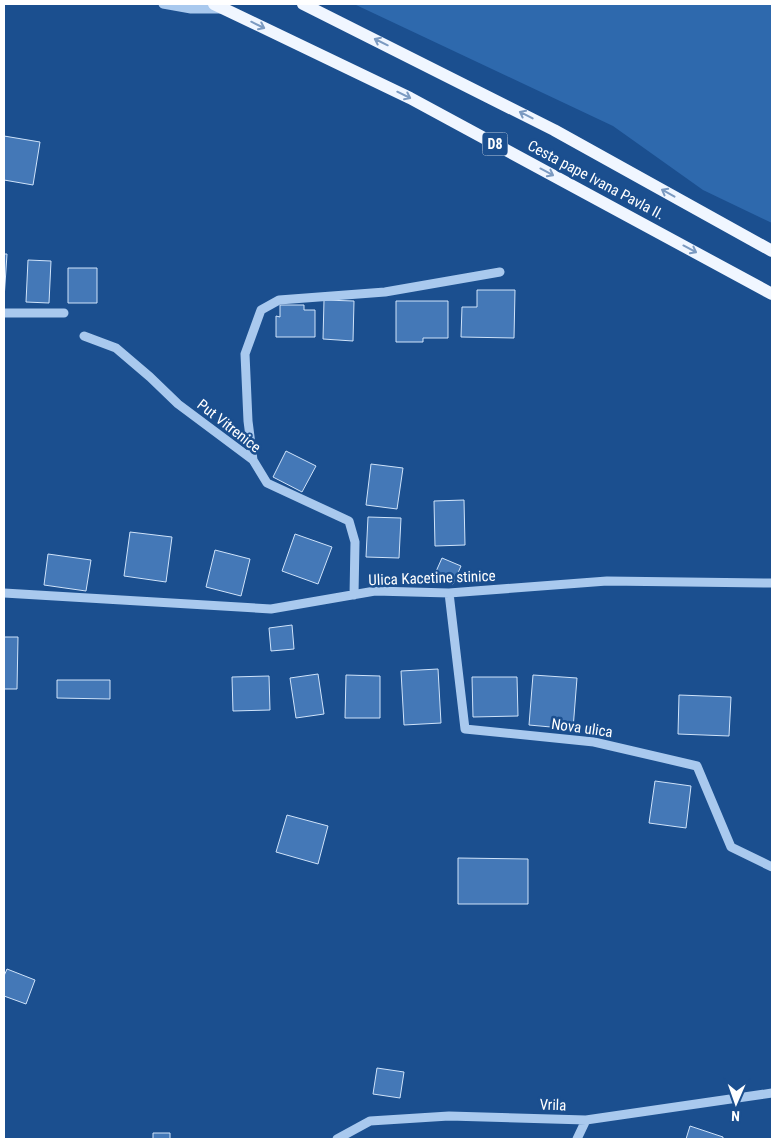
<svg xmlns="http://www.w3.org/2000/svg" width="776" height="1143" font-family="'Roboto Condensed',sans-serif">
<rect width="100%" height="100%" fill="#1b4f8f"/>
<path fill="#2e69ad" d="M 354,4 L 772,4 L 772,223 L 703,190 L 613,126 Z"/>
<path fill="#4478b7" stroke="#cfe3fa" d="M 4,136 L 40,142 L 33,185 L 4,180 Z
M 4,254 L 7,254 L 4,299 Z
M 28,260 L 51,261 L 49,303 L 26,302 Z
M 68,268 L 97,268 L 97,303 L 68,303 Z
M 477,290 L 515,290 L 514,338 L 461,337 L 462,307 L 477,307 Z
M 324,300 L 354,301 L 353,341 L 323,339 Z
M 396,301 L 448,301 L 448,338 L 423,338 L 423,342 L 396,342 Z
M 280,305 L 304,305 L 304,310 L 315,310 L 315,337 L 276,337 L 276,316 L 280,317 Z
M 286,451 L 316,466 L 302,492 L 273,477 Z
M 371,464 L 403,468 L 397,509 L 366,505 Z
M 464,500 L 465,545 L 435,546 L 434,501 Z
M 368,517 L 401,518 L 399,558 L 366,557 Z
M 130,532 L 172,537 L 166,582 L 124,576 Z
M 295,534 L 332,547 L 318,584 L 282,571 Z
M 215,550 L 250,559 L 241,596 L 206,587 Z
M 48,554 L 91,560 L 86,591 L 44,585 Z
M 442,558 L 461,566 L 453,584 L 434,576 Z
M 292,625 L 294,649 L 271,651 L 269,628 Z
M 4,637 L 18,637 L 17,689 L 4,689 Z
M 438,669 L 441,723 L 404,725 L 401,671 Z
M 318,674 L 324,714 L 296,718 L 290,678 Z
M 346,675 L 380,676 L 380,718 L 345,718 Z
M 533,675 L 577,678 L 573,729 L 529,725 Z
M 269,676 L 270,710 L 233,711 L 232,677 Z
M 472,677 L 517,677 L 518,716 L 473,717 Z
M 57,680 L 110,680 L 110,699 L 57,698 Z
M 679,695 L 731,697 L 729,736 L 678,734 Z
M 655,781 L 691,786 L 686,828 L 649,823 Z
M 287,815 L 328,826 L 318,864 L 276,852 Z
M 458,858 L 528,859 L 528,904 L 458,904 Z
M 7,969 L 35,980 L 26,1004 L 4,996 L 4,976 Z
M 377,1068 L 404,1072 L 400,1098 L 373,1094 Z
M 690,1126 L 723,1137 L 723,1139 L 686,1139 Z
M 153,1133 L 170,1133 L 170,1139 L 153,1139 Z"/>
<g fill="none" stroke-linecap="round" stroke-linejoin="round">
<path stroke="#a9c9ee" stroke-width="9" d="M 163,4 L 191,9 L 222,9
M 4,313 L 64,313
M 84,336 L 116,348 L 150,377 L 178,404 L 253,460 L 267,483 L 349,521 L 355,542 L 354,595
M 253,460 L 248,421 L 245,354 L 261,310 L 279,300 L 385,292 L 500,272
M 4,593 L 271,609 L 375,591 L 449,593 L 607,581 L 772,583
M 449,593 L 465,729 L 594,742 L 697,766 L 731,847 L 772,867
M 337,1139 L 370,1121 L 449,1116 L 586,1120 L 772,1093
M 577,1139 L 586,1120"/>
<path stroke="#f0f6ff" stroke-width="12" d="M 214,4 L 410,98 L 772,294
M 303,4 L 554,130 L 772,251"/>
</g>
<defs><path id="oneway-shaft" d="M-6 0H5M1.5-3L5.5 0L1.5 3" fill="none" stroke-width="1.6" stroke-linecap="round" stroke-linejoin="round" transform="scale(1.25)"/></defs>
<g stroke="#7b9ac1">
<use href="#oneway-shaft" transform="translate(258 25) rotate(26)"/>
<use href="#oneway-shaft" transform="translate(381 42) rotate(-154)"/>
<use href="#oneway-shaft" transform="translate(404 95) rotate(26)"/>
<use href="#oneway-shaft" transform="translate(526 115) rotate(-153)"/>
<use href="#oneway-shaft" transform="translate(547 172) rotate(28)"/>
<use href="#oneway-shaft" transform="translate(668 193) rotate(-151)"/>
<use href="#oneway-shaft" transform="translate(690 249) rotate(28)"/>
</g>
<g text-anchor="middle" stroke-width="5" stroke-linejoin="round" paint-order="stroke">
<rect fill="#1b4f8f" stroke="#bbcadd" stroke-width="1" x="482.5" y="132.5" width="25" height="23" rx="4"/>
<g font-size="14" font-weight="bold" fill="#fff">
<text x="495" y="149">D8</text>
</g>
<g font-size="15" fill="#fff" stroke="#1b4f8f">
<text transform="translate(596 180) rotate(28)" y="5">Cesta pape Ivana Pavla II.</text>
<text transform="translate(229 426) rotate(38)" y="5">Put Vitrenice</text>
<text transform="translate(432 578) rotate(-2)" y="5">Ulica Kacetine stinice</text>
<text transform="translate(582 728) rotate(8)" y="5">Nova ulica</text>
<text transform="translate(553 1105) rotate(2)" y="5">Vrila</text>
</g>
</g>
<rect width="776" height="1143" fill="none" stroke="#ffffff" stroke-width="10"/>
<g transform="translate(736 1103) rotate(182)" stroke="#1b4f8f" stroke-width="4" paint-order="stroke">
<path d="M0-4L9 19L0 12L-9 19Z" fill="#ffffff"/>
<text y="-8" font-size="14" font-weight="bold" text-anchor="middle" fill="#ffffff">N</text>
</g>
</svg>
